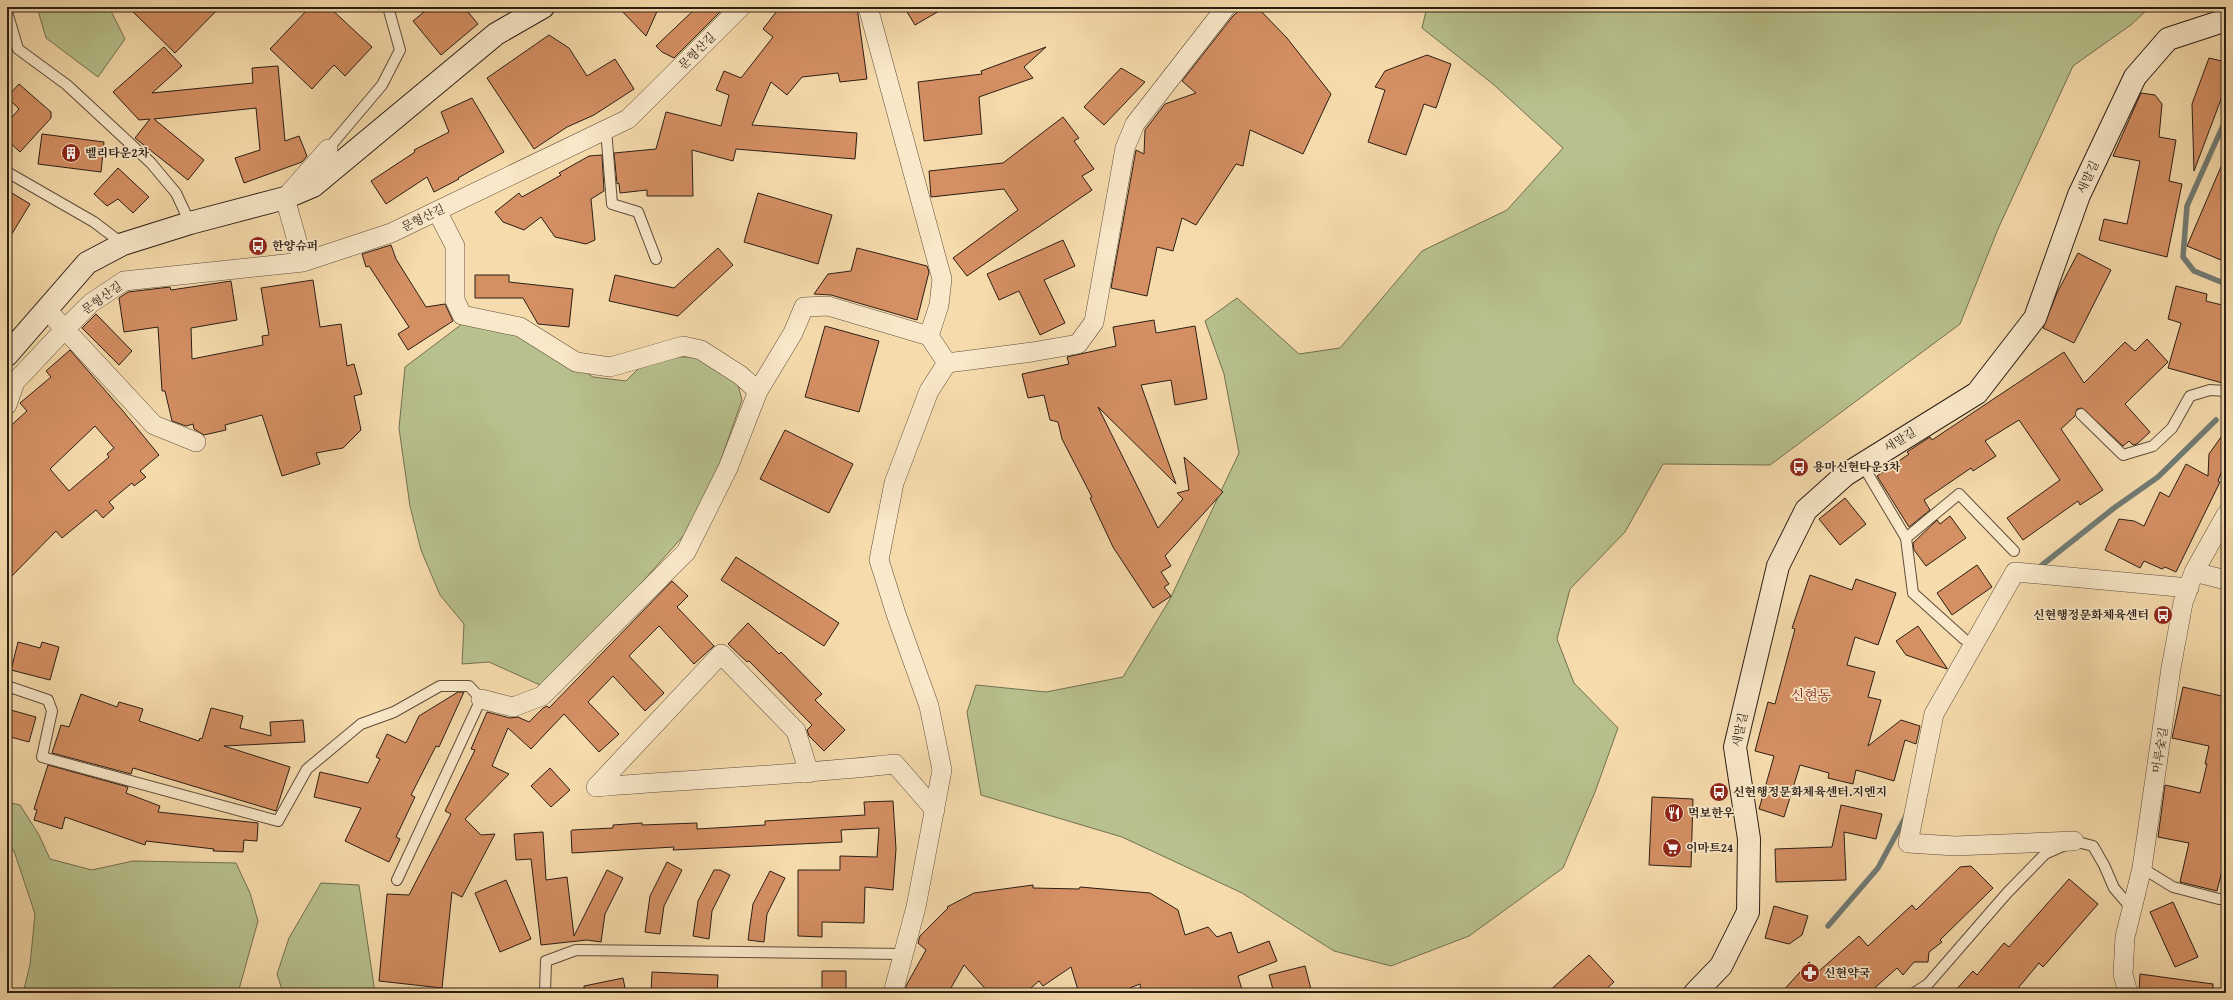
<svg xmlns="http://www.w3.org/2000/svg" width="2233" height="1000" font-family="'Gentium Book Plus','Noto Serif KR',serif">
<rect width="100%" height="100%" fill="#f6dbac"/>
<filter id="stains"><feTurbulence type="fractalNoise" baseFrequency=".005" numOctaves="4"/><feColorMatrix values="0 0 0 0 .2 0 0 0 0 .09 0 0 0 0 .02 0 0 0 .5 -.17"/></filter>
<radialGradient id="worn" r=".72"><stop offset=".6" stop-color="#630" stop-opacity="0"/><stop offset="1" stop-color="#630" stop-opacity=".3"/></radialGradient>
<path fill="#b8c18d" stroke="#727051" d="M 37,7 L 109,7 L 125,39 L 98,77 L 46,38 Z
M 1427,7 L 2150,7 L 2132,24 L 2073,66 L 1998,229 L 1960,324 L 1770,465 L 1663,464 L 1625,532 L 1570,589 L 1557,639 L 1574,683 L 1618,728 L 1595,792 L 1563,868 L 1469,936 L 1391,966 L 1334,951 L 1242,893 L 1122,837 L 981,795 L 967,712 L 976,685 L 1046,692 L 1123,677 L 1170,599 L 1239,453 L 1224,374 L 1205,321 L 1237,298 L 1299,354 L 1340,348 L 1422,251 L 1507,210 L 1563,148 L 1493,84 L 1422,28 Z
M 470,318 L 511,332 L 560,356 L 593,377 L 626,381 L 651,356 L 717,358 L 735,374 L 742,400 L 701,516 L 613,615 L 540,685 L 489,662 L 462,664 L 464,624 L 440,595 L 421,550 L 410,506 L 399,428 L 405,367 Z
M 7,802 L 20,805 L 39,835 L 50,859 L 92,870 L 133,861 L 236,863 L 250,893 L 258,921 L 238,993 L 23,993 L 30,965 L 35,914 L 14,851 L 7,846 Z
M 321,883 L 359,885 L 375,993 L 283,993 L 277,974 L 289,938 Z"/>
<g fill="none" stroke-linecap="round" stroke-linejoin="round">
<path stroke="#717b74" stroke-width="5.5" d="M 2225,121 L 2187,206 L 2183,257 L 2194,271 L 2226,284
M 2037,569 L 2114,508 L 2158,477 L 2216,420
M 1828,926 L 1878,868 L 1906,816"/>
</g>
<path fill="#d48f63" stroke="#2b1e15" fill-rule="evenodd" d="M 128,7 L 220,7 L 175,53 Z
M 310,7 L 329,7 L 372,47 L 345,76 L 334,65 L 312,89 L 270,49 Z
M 430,7 L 464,7 L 478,24 L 441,55 L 413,21 Z
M 618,7 L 659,7 L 646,36 Z
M 697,7 L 725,7 L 674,58 L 662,52 L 656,46 Z
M 780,7 L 857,7 L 867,79 L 840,82 L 838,73 L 802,77 L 787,95 L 771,82 L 752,125 L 857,133 L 855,159 L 736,149 L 733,161 L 692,150 L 693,196 L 647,196 L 647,190 L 620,193 L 619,183 L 617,184 L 614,153 L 656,149 L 666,112 L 721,126 L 729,95 L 716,90 L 724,71 L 741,78 L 773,37 L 763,29 Z
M 904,7 L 946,7 L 915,25 Z
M 1243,7 L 1257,7 L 1287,38 L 1331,94 L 1303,154 L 1250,130 L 1243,166 L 1236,164 L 1196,225 L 1182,218 L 1173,251 L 1157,247 L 1147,296 L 1111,288 L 1136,150 L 1144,154 L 1145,130 L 1165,104 L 1196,93 L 1182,81 L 1233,16 Z
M 549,35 L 569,48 L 587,76 L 615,59 L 634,89 L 594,115 L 567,127 L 534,149 L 487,78 Z
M 164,47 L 182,66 L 152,93 L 253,83 L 252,68 L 278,66 L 285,141 L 299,136 L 307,156 L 302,162 L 244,183 L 235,158 L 260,150 L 256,108 L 154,119 L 204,160 L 188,180 L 135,138 L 150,119 L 139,120 L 113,92 Z
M 1046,47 L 1024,67 L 1033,78 L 979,97 L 982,134 L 924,141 L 918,82 L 982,74 L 981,71 Z
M 1427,55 L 1451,64 L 1436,108 L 1424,104 L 1406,155 L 1368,142 L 1385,90 L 1375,87 L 1385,71 Z
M 2209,58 L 2226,62 L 2226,86 L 2194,171 L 2192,104 Z
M 1121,68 L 1145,82 L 1104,125 L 1084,107 Z
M 19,84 L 51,112 L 51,118 L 20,152 L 7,140 L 7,123 L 19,109 L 7,97 Z
M 2141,93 L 2155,95 L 2162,104 L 2159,137 L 2176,140 L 2169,181 L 2182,184 L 2167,257 L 2099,240 L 2104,219 L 2127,224 L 2140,161 L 2113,156 Z
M 472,98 L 504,152 L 458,178 L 459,179 L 434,192 L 427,177 L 386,204 L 371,181 L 415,152 L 414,150 L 449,132 L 441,112 Z
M 1063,117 L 1079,138 L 1074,141 L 1094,169 L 1082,176 L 1092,190 L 967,276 L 953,258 L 1018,210 L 1004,189 L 931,197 L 929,171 L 1003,163 Z
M 42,134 L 104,142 L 101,172 L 38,164 Z
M 602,155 L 604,191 L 591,199 L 595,240 L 586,244 L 555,237 L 541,217 L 524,230 L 503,222 L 495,212 L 519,193 L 522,197 L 561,175 L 559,173 L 589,156 Z
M 2226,155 L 2226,262 L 2187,246 Z
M 118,168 L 149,197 L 133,213 L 118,199 L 107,206 L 94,194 Z
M 7,190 L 30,204 L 7,242 Z
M 758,193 L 832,215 L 818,264 L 744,242 Z
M 1063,240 L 1075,266 L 1044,280 L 1065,323 L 1040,335 L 1019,291 L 999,300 L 987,274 Z
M 391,245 L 396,259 L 426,307 L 445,304 L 453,321 L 408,350 L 398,334 L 409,327 L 369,266 L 366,267 L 362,254 Z
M 718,248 L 733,265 L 678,316 L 609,301 L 615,275 L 674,288 Z
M 857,248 L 927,266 L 929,272 L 917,320 L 831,295 L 814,294 L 828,274 L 851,271 Z
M 2078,253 L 2111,270 L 2074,343 L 2043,328 L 2057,293 Z
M 475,275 L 509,275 L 509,282 L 573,289 L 569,327 L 538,324 L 523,298 L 475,298 Z
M 313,280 L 320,327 L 341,324 L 347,366 L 354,364 L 362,394 L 354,396 L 361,430 L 343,448 L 316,453 L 320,464 L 282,476 L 262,415 L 225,425 L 226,430 L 204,435 L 194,429 L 193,424 L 186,426 L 172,421 L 165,391 L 162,391 L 158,327 L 124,332 L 119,298 L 128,292 L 170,287 L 171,290 L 231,281 L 237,320 L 191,328 L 192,359 L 263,345 L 262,336 L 269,335 L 261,288 Z
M 2176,286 L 2207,294 L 2206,301 L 2226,306 L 2226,384 L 2168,368 L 2181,323 L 2168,319 Z
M 96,314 L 132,351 L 119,365 L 82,328 Z
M 1154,320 L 1156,333 L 1195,326 L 1207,399 L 1175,405 L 1171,380 L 1141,385 L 1176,484 L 1098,407 L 1158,528 L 1183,499 L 1177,493 L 1189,490 L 1184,457 L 1223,492 L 1165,556 L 1171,566 L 1161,572 L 1169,584 L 1164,587 L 1171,596 L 1153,608 L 1113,547 L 1090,498 L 1092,497 L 1062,439 L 1058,422 L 1050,420 L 1044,395 L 1028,398 L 1022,374 L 1069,364 L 1067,357 L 1116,346 L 1113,327 Z
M 825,326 L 879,341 L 859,412 L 805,397 Z
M 2147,339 L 2168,362 L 2125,404 L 2150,432 L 2137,444 L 2133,445 L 2129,441 L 2123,446 L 2082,408 L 2077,409 L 2075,416 L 2061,429 L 2103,490 L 2080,505 L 2078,501 L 2023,540 L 2007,518 L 2060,480 L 2019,420 L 1985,441 L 1996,456 L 1973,471 L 1971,468 L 1924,500 L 1930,510 L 1909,527 L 1877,476 L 1909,454 L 1907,452 L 1930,437 L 1932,440 L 2064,352 L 2084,383 L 2125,342 L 2135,351 Z
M 70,350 L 123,411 L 159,455 L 140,471 L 146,477 L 134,486 L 132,483 L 109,502 L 114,508 L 103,518 L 96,510 L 62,538 L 56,531 L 7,581 L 7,429 L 27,411 L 20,403 L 51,377 L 46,371 ZM 95,426 L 114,448 L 107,454 L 109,457 L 69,491 L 50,469 Z
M 785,430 L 853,464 L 829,513 L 760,479 Z
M 2226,430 L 2226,460 L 2218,481 L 2220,482 L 2176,572 L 2165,567 L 2162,569 L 2144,561 L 2140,568 L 2105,550 L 2119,519 L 2134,521 L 2144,526 L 2160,492 L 2169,497 L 2186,464 L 2208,476 L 2209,454 Z
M 1845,498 L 1866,524 L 1840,545 L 1819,519 Z
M 1950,516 L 1966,538 L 1926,566 L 1914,550 L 1913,543 L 1937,520 L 1940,524 Z
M 736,557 L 839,623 L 824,646 L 721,580 Z
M 1977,565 L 1992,587 L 1952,615 L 1937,593 Z
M 1810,575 L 1852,590 L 1856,579 L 1896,593 L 1878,645 L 1855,637 L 1847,665 L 1875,672 L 1868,697 L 1881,700 L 1868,746 L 1901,720 L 1920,726 L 1916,744 L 1905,740 L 1894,781 L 1856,770 L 1853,784 L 1828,778 L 1829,773 L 1800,765 L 1784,817 L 1759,809 L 1774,756 L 1755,751 L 1768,702 L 1775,704 L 1795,629 L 1792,628 Z
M 672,581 L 688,596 L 677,607 L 714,646 L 694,664 L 659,626 L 629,656 L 664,693 L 645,711 L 613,676 L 588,702 L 619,734 L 599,752 L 564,714 L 531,749 L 508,728 L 492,766 L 509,774 L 465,819 L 481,835 L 495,834 L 462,897 L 452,892 L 442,988 L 379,981 L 387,894 L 409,895 L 451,814 L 445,811 L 475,750 L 471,749 L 487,712 L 510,718 L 518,717 L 529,722 L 543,708 L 547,706 L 549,708 Z
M 748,623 L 779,654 L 781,652 L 822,694 L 815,700 L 845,730 L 824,751 L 809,736 L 807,730 L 812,725 L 749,661 L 747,662 L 728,644 Z
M 1918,626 L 1947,668 L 1947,669 L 1906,655 L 1896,641 Z
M 18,642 L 40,648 L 42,642 L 59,647 L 50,680 L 11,670 Z
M 2183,687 L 2226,697 L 2226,854 L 2217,891 L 2180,882 L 2189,843 L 2158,837 L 2165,785 L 2200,793 L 2207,764 L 2205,764 L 2209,746 L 2172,738 Z
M 458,692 L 464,692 L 439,747 L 436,746 L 411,795 L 415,797 L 396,837 L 400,839 L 389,862 L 345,841 L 361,808 L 314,797 L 320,772 L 368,783 L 380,759 L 376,757 L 387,734 L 406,743 L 419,716 Z
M 81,694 L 117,707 L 119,702 L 143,709 L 139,721 L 199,741 L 200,738 L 202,739 L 211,708 L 243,716 L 240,728 L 271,736 L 270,722 L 303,720 L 305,742 L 224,746 L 290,767 L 276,811 L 133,768 L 131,774 L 52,753 L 61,725 L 69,727 Z
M 7,709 L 36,717 L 29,742 L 7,736 Z
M 48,765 L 128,787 L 126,793 L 160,806 L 158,812 L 258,823 L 257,841 L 244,840 L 243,852 L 213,851 L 214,849 L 146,841 L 145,845 L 65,817 L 62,829 L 34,820 L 37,810 L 34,809 Z
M 550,768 L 570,790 L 551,807 L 531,786 Z
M 1652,797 L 1693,799 L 1691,867 L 1649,865 Z
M 893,801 L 896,849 L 893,890 L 865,887 L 864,923 L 822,922 L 822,937 L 798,936 L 798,870 L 840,870 L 840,856 L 877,857 L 879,828 L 841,830 L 842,842 L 673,850 L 674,847 L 572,853 L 571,831 L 572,830 L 613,828 L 613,825 L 642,823 L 642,825 L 697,823 L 697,829 L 765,825 L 765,821 L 865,815 L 864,802 Z
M 1841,805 L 1882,814 L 1876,839 L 1844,832 L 1846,880 L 1776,882 L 1775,849 L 1832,847 Z
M 543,832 L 546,880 L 567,877 L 574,936 L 607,870 L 623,878 L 605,914 L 601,942 L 587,940 L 541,945 L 531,859 L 516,860 L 514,834 Z
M 667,862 L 682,870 L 664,906 L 660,934 L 645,932 L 650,896 Z
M 1971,866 L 1993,888 L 1940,940 L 1942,942 L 1929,952 L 1928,962 L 1914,962 L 1903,975 L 1897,968 L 1869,993 L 1781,993 L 1809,962 L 1819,971 L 1859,936 L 1868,946 L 1912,905 L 1916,910 L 1960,867 Z
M 714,870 L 720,870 L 730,875 L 712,911 L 709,939 L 693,936 L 698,901 Z
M 770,871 L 785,878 L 767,914 L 764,942 L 748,940 L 753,904 Z
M 2069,879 L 2098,904 L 2043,967 L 2039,963 L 2014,993 L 1953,993 L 1973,971 L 1977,975 L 2004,943 L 2009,947 Z
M 506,880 L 531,939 L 500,952 L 475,893 Z
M 1033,885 L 1033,888 L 1079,889 L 1080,887 L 1150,893 L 1178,910 L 1185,935 L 1208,927 L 1217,937 L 1231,932 L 1238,953 L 1269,941 L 1277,961 L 1238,976 L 1243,993 L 1141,993 L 1140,984 L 1117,993 L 1079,993 L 1071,967 L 1043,986 L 1039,981 L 1025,993 L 989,993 L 964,965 L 948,993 L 904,993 L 907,984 L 926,950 L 918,943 L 920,936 L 948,908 L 947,907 L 974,893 Z
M 2173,902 L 2198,957 L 2175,967 L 2150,912 Z
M 1774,906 L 1808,916 L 1802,935 L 1789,944 L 1765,938 Z
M 1589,955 L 1614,982 L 1602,993 L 1547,993 Z
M 1305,966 L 1312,993 L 1274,993 L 1269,975 Z
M 822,971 L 846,971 L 846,993 L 822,993 Z
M 652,972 L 718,975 L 717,993 L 651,993 Z
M 2140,974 L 2213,984 L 2213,993 L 2139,993 Z
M 623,978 L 626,993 L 584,993 L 584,986 Z"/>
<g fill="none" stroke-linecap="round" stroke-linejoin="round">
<defs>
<path id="lane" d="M 7,12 L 18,49 L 67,85 L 151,163 L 176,193 L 190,223
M 606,129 L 612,204 L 638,212 L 656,259
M 328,149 L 382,85 L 400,50 L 388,7
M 7,172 L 94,222 L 123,244
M 2081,414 L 2123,455 L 2153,446 L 2172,428 L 2190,396 L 2210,390 L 2226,391
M 1862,464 L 1906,538 L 1913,593 L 1964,639
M 1906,538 L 1959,494 L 2014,551
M 7,686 L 48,700 L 52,711 L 42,757 L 278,821 L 307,769 L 361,724 L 394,712 L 440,686 L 469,686 L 481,699 L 397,880
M 2142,868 L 2173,887 L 2219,899 L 2226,899
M 545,993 L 546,961 L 576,950 L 903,954
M 1914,993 L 1928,984 L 2007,893 L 2045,854 L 2074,841 L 2093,846 L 2104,865 L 2114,888 L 2132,909"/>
<path id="street" d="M 868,7 L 942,279 L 939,305 L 929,336
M 437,211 L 455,246 L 455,300 L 462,315 L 520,327 L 576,362 L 610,367 L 683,346 L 701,350 L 740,375 L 758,391
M 303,262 L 285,198 L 328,149
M 47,310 L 154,425 L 196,442
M 7,405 L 15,382 L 64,330 L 91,303 L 124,281 L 303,262 L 391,233 L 628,119 L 741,7
M 2194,572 L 2226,580
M 481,699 L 513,707 L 542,696 L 686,552 L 728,468 L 758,391 L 793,333 L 804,307 L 828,306 L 929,336 L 947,363
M 809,773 L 796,731 L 721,654 L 596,787 C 696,779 795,775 895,764 L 935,810
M 2074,841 L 1955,846 L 1908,843 L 1934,714 L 2015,572 L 2189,588
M 893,993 L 916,907 L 942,770 L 929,706 L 896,614 L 879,560 L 894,483 L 929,391 L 947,363 L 1032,352 L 1078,344 L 1094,322 L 1125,148 L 1135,124 L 1226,7
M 2128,993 L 2123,974 L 2125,937 L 2142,868 L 2171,668 L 2183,603 L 2194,572 L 2226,515"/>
<path id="secondary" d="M 7,355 L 87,263 L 123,244 L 190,223 L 285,198 L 313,186 L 496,34 L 543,7
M 1695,993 L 1721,966 L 1748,912 L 1749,839 L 1735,747 L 1778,566 L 1806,510 L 1845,475 L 1977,393 L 2035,318 L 2079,195 L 2135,77 L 2168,39 L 2226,20"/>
</defs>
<use href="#lane" stroke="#5e4d3b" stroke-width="12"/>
<use href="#street" stroke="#5e4d3b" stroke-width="20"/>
<use href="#secondary" stroke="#2b1e15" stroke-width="24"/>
<use href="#lane" stroke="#f9e8c9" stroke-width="10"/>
<use href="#street" stroke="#f9e8c9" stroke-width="19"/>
<use href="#secondary" stroke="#f9e8c9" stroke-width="22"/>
</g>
<defs>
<symbol id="building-disc" viewBox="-11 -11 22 22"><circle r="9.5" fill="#8f2418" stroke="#f9e8c9"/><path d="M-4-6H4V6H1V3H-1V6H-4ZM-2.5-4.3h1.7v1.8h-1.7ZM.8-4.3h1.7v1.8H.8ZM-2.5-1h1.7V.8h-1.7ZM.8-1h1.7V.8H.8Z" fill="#fff"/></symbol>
<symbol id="bus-disc" viewBox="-11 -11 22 22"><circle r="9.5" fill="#8f2418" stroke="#f9e8c9"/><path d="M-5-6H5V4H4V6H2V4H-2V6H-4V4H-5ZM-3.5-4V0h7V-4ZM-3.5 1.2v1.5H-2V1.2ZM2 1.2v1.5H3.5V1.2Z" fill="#fff"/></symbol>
<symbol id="restaurant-disc" viewBox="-11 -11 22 22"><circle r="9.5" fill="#8f2418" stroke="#f9e8c9"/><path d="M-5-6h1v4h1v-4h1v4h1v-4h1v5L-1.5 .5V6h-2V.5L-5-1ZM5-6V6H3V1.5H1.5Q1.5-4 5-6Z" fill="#fff"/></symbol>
<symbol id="supermarket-disc" viewBox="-11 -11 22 22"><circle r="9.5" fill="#8f2418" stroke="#f9e8c9"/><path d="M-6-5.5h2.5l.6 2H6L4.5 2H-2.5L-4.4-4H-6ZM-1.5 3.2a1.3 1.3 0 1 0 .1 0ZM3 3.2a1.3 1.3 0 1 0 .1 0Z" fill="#fff"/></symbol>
<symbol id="pharmacy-disc" viewBox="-11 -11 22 22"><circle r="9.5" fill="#8f2418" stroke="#f9e8c9"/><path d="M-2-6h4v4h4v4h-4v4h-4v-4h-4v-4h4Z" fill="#fff"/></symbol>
</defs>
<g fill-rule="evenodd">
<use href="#building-disc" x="60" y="142" width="22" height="22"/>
<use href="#bus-disc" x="247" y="235" width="22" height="22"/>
<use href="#bus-disc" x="1788" y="456" width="22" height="22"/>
<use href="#bus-disc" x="2152" y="604" width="22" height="22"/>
<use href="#bus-disc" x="1708" y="781" width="22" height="22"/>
<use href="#restaurant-disc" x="1663" y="802" width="22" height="22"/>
<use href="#supermarket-disc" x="1661" y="837" width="22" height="22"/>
<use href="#pharmacy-disc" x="1799" y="962" width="22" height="22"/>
</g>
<g text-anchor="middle" stroke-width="3.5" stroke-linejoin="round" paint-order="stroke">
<g font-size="12" fill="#2b1e15" stroke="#f9e8c9">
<text transform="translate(697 51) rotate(-45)" y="4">문형산길</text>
<text transform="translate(2088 177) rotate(-65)" y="4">새말길</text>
<text transform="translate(423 218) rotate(-26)" y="4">문형산길</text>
<text transform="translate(102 298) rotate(-36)" y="4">문형산길</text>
<text transform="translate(1900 440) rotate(-32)" y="4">새말길</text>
<text transform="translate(1740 730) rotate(-79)" y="4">새말길</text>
<text transform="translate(2160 750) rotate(-81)" y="4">머루숯길</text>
</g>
<g font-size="12" font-weight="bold" fill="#2b1e15" stroke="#f9e8c9" text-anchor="start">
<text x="85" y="157">벨리타운2차</text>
<text x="272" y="250">한양슈퍼</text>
<text x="1813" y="471">용마신현타운3차</text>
<text x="2149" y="619" text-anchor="end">신현행정문화체육센터</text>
<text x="1733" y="796">신현행정문화체육센터.지엔지</text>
<text x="1688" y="817">먹보한우</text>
<text x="1686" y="852">이마트24</text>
<text x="1824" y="977">신현약국</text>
</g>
<g font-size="14" fill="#7a1f14" stroke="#f9e8c9">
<text x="1811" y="700">신현동</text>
</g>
</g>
<rect width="2233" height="1000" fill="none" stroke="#f6dbac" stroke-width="24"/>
<rect x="8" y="8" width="2217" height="984" fill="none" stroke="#2b1e15" stroke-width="2"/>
<rect x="12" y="12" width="2209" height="976" fill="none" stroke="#2b1e15"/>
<rect width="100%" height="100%" filter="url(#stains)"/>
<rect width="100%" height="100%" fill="url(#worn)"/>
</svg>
